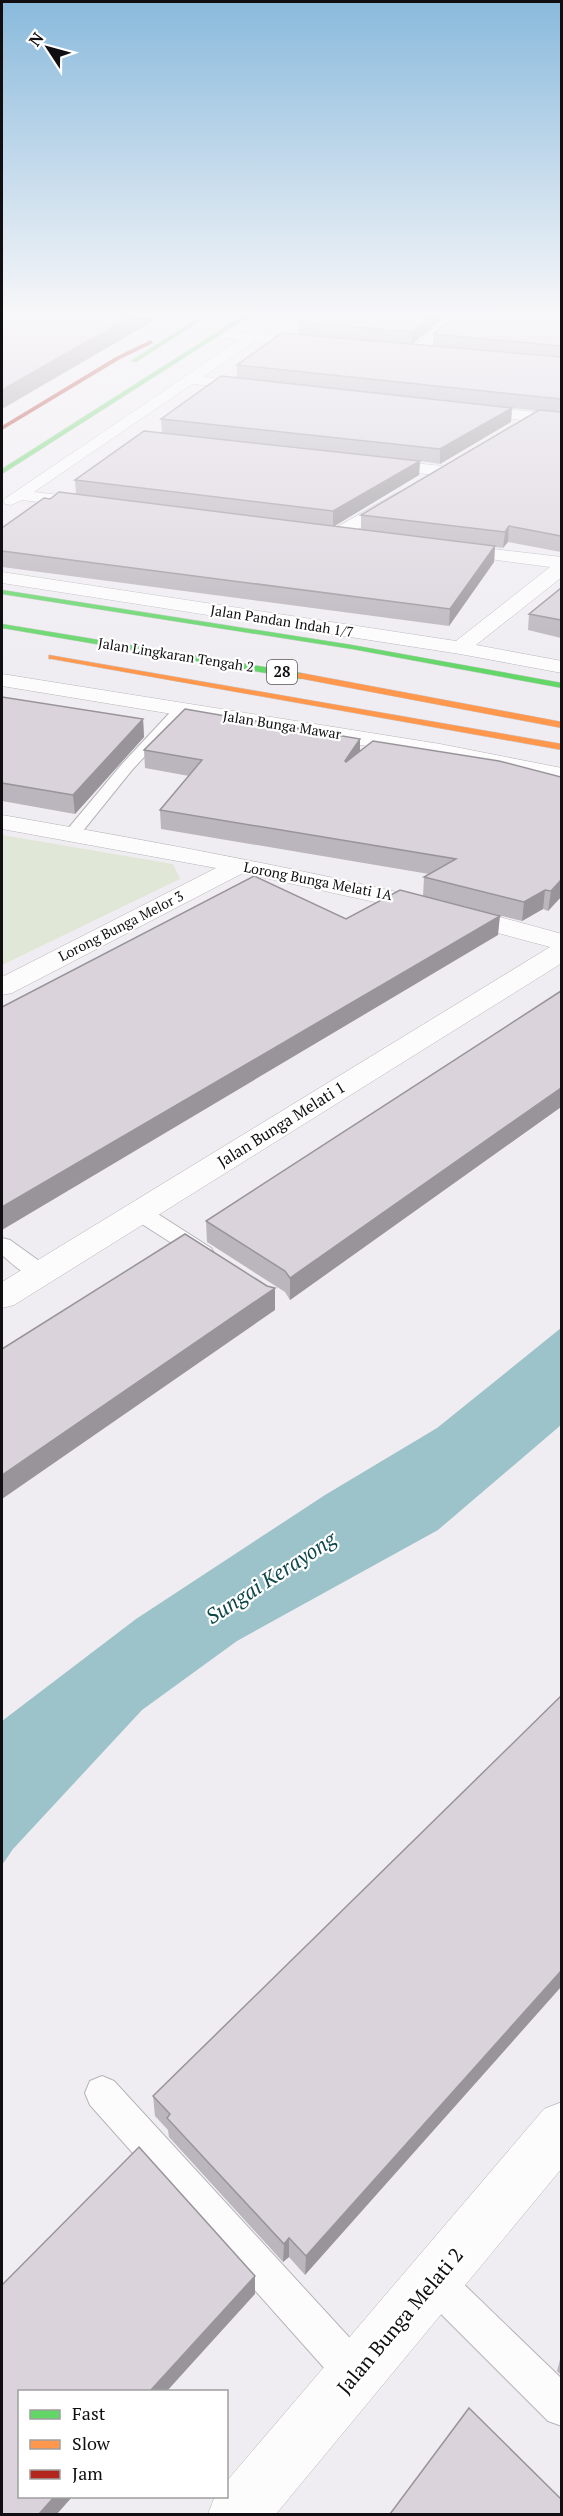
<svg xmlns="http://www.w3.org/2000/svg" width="563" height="2516" font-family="'PT Serif',serif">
<rect width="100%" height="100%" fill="#f0edf2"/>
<path fill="#e0e7d6" d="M 2,835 L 173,864 L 180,879 L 2,965 Z"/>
<path fill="#9bc3c9" d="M 561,1328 L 561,1425 L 438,1530 L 237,1641 L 142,1710 L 13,1849 L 2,1865 L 2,1721 L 136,1619 L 325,1495 L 437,1428 Z"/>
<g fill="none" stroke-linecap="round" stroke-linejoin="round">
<defs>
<path id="lane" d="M 182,704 L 189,708 L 187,711 L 132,770 L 78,837 L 66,837 L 64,834 L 66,831 L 122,764 L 177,705 Z
M 139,1205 L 147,1207 L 211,1248 L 214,1253 L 211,1258 L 203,1260 L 195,1258 L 131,1217 L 128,1212 L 131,1207 Z
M 2,1238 L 10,1240 L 49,1268 L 52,1273 L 49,1278 C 31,1283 15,1266 2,1255 Z
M 102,2076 L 114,2081 L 370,2360 L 375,2374 L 370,2388 L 356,2393 L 342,2388 L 90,2105 L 85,2093 L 90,2081 Z
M 434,2262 L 447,2268 L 562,2379 L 562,2426 L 548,2421 L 421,2294 L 415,2281 L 421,2268 Z"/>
<path id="street" d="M 449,317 L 464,317 L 420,355 L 410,355 L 408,352 L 410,349 Z
M 261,327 L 268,331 L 265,334 L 317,339 L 324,343 L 317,347 L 255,341 L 203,377 L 258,383 L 263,384 L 265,387 L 263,390 L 192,384 L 34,492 L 95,499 L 101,500 L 104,504 L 101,508 L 95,509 L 22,500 L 11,505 L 5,504 L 3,500 L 239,340 L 216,337 L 214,334 L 216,331 L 250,333 Z
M 468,405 L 562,415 L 562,425 L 463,413 L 460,410 L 463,407 Z
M 376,459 L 442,466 L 450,471 L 442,476 L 370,467 L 368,464 L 370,461 Z
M 399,492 L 405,493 L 407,497 L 405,501 L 342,539 L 330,539 L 327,535 L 330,531 Z
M 450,544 L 562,557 L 562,577 L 476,645 L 562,661 L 562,673 L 460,654 L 2,583 L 2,572 L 456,641 L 550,567 L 444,553 L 441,549 L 444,545 Z
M 2,674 L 440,744 L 562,768 L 562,782 L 440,758 L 2,686 Z
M 2,815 C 190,848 377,882 562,934 L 562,963 L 14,1305 L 2,1308 L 2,1282 L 550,947 L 420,912 L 243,873 L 12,993 L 2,995 L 2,977 L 216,868 L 2,829 Z
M 562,2102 L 562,2168 L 276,2514 L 208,2514 L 215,2496 L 226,2496 L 226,2482 L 544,2109 Z"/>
<path id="fast" d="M 199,317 L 206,317 L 136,362 L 131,361 Z
M 241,317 L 248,317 L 2,474 L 2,469 Z
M 2,590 L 352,645 L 562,683 L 562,688 L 352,649 L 2,594 Z
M 2,624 L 301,673 L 305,676 L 301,679 L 2,628 Z"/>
<path id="slow" d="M 49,655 L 562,744 L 562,750 L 52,659 L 49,659 Z
M 301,673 L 562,722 L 562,728 L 298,678 L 298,674 Z"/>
<path id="jam" d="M 151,340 L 153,343 L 120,359 L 2,430 L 2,426 L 116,357 Z"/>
</defs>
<use href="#lane" stroke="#b6b4b8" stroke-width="2"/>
<use href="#street" stroke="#b6b4b8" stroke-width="1"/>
<use href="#fast" stroke="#cac8ca" stroke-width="1"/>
<use href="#slow" stroke="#cac8ca" stroke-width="1"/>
<use href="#jam" stroke="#cac8ca" stroke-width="1"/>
<use href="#lane" fill="#fdfcfd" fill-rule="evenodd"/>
<use href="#street" fill="#fdfcfd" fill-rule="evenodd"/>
<use href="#fast" fill="#63d668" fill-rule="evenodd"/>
<use href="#slow" fill="#ff974d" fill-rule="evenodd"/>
<use href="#jam" fill="#b3261e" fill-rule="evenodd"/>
</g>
<path fill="#bbb5bd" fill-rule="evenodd" d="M 445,317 L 412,344 L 433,346 L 433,334 L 561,317 L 561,552 L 508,542 L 503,548 L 495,547 L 494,562 L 449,626 L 2,567 L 2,528 L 50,499 L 76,494 L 75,480 L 162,433 L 161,419 L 237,378 L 237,365 L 299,334 L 299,322 ZM 512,408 L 538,411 L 361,515 L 361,530 L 333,526 L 419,475 L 420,461 L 440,464 L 511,422 Z
M 561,588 L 561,638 L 528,630 L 529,614 Z
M 2,697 L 143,719 L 144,737 L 75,814 L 2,801 Z
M 144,750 L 360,751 L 561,897 L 548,911 L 543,909 L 522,921 L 423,896 L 424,877 L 429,874 L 161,829 L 160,810 L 189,776 L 145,768 Z
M 561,991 L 561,1107 L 290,1300 L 285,1292 L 207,1242 L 206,1221 Z
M 561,1696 L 305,2275 L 289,2257 L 283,2262 L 169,2137 L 168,2130 L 155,2116 L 153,2096 Z
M 561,2356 L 561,2375 L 557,2371 Z"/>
<path fill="#99949a" d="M 130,317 L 160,317 L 2,409 L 2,390 Z
M 431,317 L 445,317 L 411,345 L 412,332 Z
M 512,408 L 511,422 L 440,464 L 440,449 Z
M 420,461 L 419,475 L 333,527 L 333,511 Z
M 509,526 L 508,542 L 503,548 L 505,532 Z
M 495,546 L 494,562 L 449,626 L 450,609 Z
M 143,719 L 144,737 L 75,814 L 73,795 Z
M 360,739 L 360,757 L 344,779 L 345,761 Z
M 561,880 L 561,897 L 548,911 L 551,891 Z
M 545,890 L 543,909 L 522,921 L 524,902 Z
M 500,916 L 498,935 L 2,1230 L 2,1207 Z
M 561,1088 L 561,1107 L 290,1300 L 290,1278 Z
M 275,1288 L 275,1310 L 2,1499 L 2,1475 Z
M 561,1971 L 561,1987 L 305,2275 L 306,2256 Z
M 289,2238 L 289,2257 L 283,2262 L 284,2244 Z
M 255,2276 L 255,2294 L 167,2391 L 150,2391 Z
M 55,2496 L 73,2496 L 57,2514 L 39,2514 Z"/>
<path fill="#dad3dc" stroke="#99949a" stroke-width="1.5" d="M 2,317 L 130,317 L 2,390 Z
M 306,317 L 431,317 L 412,332 L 299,322 Z
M 454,317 L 561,317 L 561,346 L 433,334 Z
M 282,333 L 561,357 L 561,399 L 237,365 Z
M 221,376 L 512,408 L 440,449 L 161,419 Z
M 539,410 L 561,412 L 561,536 L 509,526 L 505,532 L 361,515 Z
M 144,431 L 420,461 L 333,511 L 75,480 Z
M 59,492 L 495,546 L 450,609 L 2,551 L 2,528 L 44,498 L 50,499 Z
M 561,588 L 561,620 L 529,614 Z
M 2,697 L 143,719 L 73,795 L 2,783 Z
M 185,709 L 360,739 L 345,761 L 346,762 L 373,741 L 499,761 L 561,777 L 561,880 L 551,891 L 545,890 L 524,902 L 424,877 L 456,859 L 160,810 L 202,760 L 144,750 Z
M 254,876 L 346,919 L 400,890 L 500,916 L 2,1207 L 2,1007 Z
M 561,991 L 561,1088 L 290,1278 L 285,1271 L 206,1221 Z
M 185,1234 L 267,1286 L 275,1288 L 2,1475 L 2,1349 Z
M 561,1696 L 561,1971 L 306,2256 L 289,2238 L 284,2244 L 167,2118 L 170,2114 L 153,2096 Z
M 139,2147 L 255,2276 L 150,2391 L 20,2391 L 20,2496 L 55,2496 L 39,2514 L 2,2514 L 2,2285 Z
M 469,2408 L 561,2499 L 561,2514 L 390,2514 Z"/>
<linearGradient id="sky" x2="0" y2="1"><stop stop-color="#89badc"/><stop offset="0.47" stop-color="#f8f7f9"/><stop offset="1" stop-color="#f8f7f9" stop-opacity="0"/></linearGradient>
<rect width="563" height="669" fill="url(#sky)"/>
<g text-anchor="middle" stroke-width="4.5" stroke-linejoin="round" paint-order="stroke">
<g font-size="14" fill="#100e10" stroke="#fff">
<text transform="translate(282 621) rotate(9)" y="5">Jalan Pandan Indah 1/7</text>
<text transform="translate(176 655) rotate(9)" y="5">Jalan Lingkaran Tengah 2</text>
<text transform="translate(282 725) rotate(9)" y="5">Jalan Bunga Mawar</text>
<text transform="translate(318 881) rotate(11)" y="5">Lorong Bunga Melati 1A</text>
<text transform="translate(121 926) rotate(-27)" y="5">Lorong Bunga Melor 3</text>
</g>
<rect fill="#fff" stroke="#585658" stroke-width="1.5" x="267" y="660" width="30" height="24" rx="4.5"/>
<g font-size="15" font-weight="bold" fill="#100e10">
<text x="282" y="677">28</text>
</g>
<g font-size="16" fill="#100e10" stroke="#fff">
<text transform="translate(281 1124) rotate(-32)" y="6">Jalan Bunga Melati 1</text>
</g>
<g font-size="20" fill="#100e10" stroke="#fff">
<text transform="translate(400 2321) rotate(-50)" y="7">Jalan Bunga Melati 2</text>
</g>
<g font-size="21" font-style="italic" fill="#10474b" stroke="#fff">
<text transform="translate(271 1578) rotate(-33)" y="7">Sungai Kerayong</text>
</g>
</g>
<rect width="563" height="2516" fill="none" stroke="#100e10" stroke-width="6"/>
<rect x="18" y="2390" width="210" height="108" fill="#ffffff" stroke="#9f9f9f" stroke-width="1.5"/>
<rect x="30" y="2410" width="30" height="9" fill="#63d668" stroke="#9f9f9f" stroke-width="1.5"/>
<text x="72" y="2420" font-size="18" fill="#100e10">Fast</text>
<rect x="30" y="2440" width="30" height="9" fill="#ff974d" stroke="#9f9f9f" stroke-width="1.5"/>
<text x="72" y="2450" font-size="18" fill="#100e10">Slow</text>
<rect x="30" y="2470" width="30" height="9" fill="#b3261e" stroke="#9f9f9f" stroke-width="1.5"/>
<text x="72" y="2480" font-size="18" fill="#100e10">Jam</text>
<g transform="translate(48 48) rotate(306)" stroke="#ffffff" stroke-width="4.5" paint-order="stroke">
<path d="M0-4.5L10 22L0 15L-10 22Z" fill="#100e10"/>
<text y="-9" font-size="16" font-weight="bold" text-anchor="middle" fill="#100e10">N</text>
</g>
</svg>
